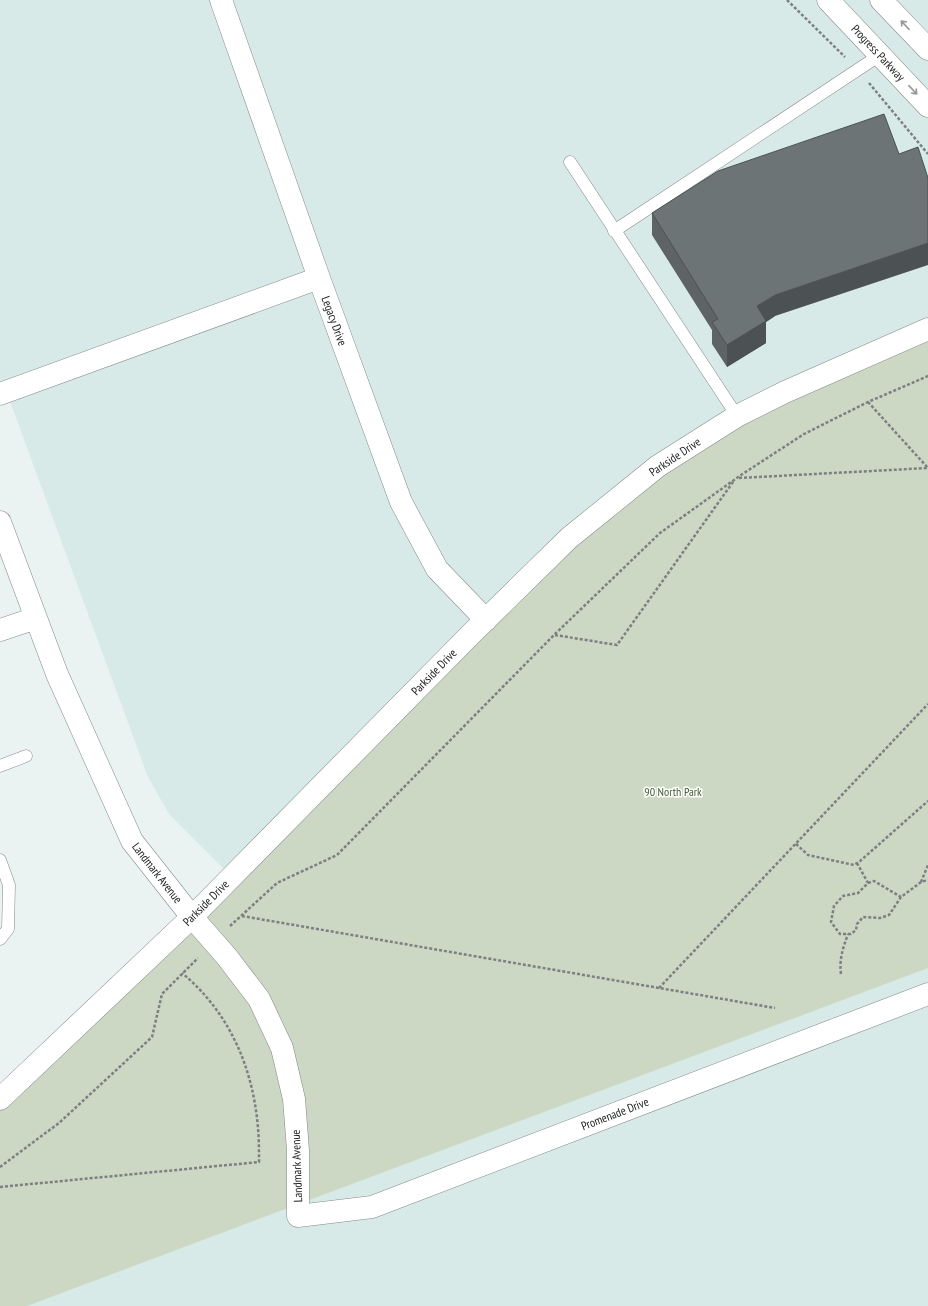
<svg xmlns="http://www.w3.org/2000/svg" width="928" height="1306" font-family="'PT Sans Narrow',sans-serif">
<rect width="100%" height="100%" fill="#ebf3f2"/>
<path fill="#d8eae8" d="M 0,0 L 928,0 L 928,1306 L 0,1306 L 232,877 L 169,814 L 148,777 L 9,399 L 0,392 Z"/>
<path fill="#ccd7c4" d="M 928,329 L 928,968 L 27,1306 L 0,1306 L 0,1099 L 658,466 Z"/>
<g fill="none" stroke-linecap="round" stroke-linejoin="round">
<defs>
<path id="lane" d="M 570,162 L 737,416
M 614,231 L 880,55
M 0,766 L 26,756
M 0,860 L 9,885 L 8,929 L 0,939"/>
<path id="street" d="M 221,0 L 319,278 L 401,502 L 437,569 L 486,620
M 828,0 L 928,106
M 881,0 L 928,49
M 0,394 L 319,278
M 0,522 L 57,674 L 132,841 L 192,917 L 227,957 L 259,999 L 282,1048 L 294,1099 L 298,1150 L 298,1216 L 372,1207 L 928,994
M 0,630 L 36,618
M 0,1099 L 192,917 L 471,634 L 569,538 L 658,466 L 737,416 L 785,392 L 928,329"/>
</defs>
<use href="#lane" stroke="#838b8a" stroke-width="13"/>
<use href="#street" stroke="#838b8a" stroke-width="23"/>
<path stroke="#7b8080" stroke-width="2.5" stroke-dasharray="3 2" stroke-linecap="butt" d="M 787,0 L 845,57
M 869,83 L 928,154
M 868,402 L 928,468
M 739,478 L 928,468
M 555,635 L 617,645 L 733,482
M 796,844 L 808,855 L 854,865 L 859,862 L 928,801
M 857,863 L 868,883 L 858,893 L 843,896 L 834,906 L 831,922 L 840,934 L 851,934 L 856,930 L 857,924 L 863,917 L 880,918 L 889,915 L 901,897 L 921,882 L 928,880
M 921,882 L 928,865
M 868,883 L 874,881 L 901,897
M 242,916 L 775,1008
M 230,926 L 277,883 L 337,855 L 554,635 L 660,533 L 741,475 L 804,434 L 868,402 L 928,376
M 841,974 C 839,959 843,948 848,934
M 659,988 L 928,704
M 0,1167 L 59,1123 L 152,1037 L 162,994 L 198,958
M 0,1187 L 259,1162 C 259,1151 259,1139 258,1128 C 253,1067 229,1012 182,973"/>
<use href="#lane" stroke="#fff" stroke-width="12"/>
<use href="#street" stroke="#fff" stroke-width="22"/>
</g>
<path fill="#5e6465" d="M 652,213 L 775,316 L 766,322 L 766,343 L 727,367 L 712,344 L 712,330 L 652,235 Z"/>
<path fill="#4c5153" d="M 928,243 L 928,265 L 775,316 L 766,322 L 766,343 L 727,367 L 727,345 L 757,306 L 775,295 Z"/>
<path fill="#6d7476" stroke="#4c5153" d="M 884,114 L 899,154 L 918,147 L 928,178 L 928,243 L 775,295 L 757,306 L 766,321 L 727,345 L 712,322 L 718,319 L 652,213 L 718,171 Z"/>
<defs><path id="oneway-shaft" d="M-6 0H5M1.5-3L5.5 0L1.5 3" fill="none" stroke-width="1.6" stroke-linecap="round" stroke-linejoin="round"/></defs>
<g stroke="#989a9a">
<use href="#oneway-shaft" transform="translate(905 25) rotate(-133)"/>
<use href="#oneway-shaft" transform="translate(913 90) rotate(47)"/>
</g>
<g text-anchor="middle" stroke-width="3" stroke-linejoin="round" paint-order="stroke">
<g font-size="12" fill="#1b1e1e" stroke="#fff">
<text transform="translate(878 53) rotate(47)" y="4">Progress Parkway</text>
<text transform="translate(334 321) rotate(70)" y="4">Legacy Drive</text>
<text transform="translate(675 457) rotate(-34)" y="4">Parkside Drive</text>
<text transform="translate(434 672) rotate(-46)" y="4">Parkside Drive</text>
<text transform="translate(157 873) rotate(52)" y="4">Landmark Avenue</text>
<text transform="translate(206 903) rotate(-45)" y="4">Parkside Drive</text>
<text transform="translate(615 1114) rotate(-21)" y="4">Promenade Drive</text>
<text transform="translate(297 1166) rotate(-92)" y="4">Landmark Avenue</text>
</g>
<g font-size="12" fill="#445d30" stroke="#fff">
<text x="673" y="796">90 North Park</text>
</g>
</g>
</svg>
